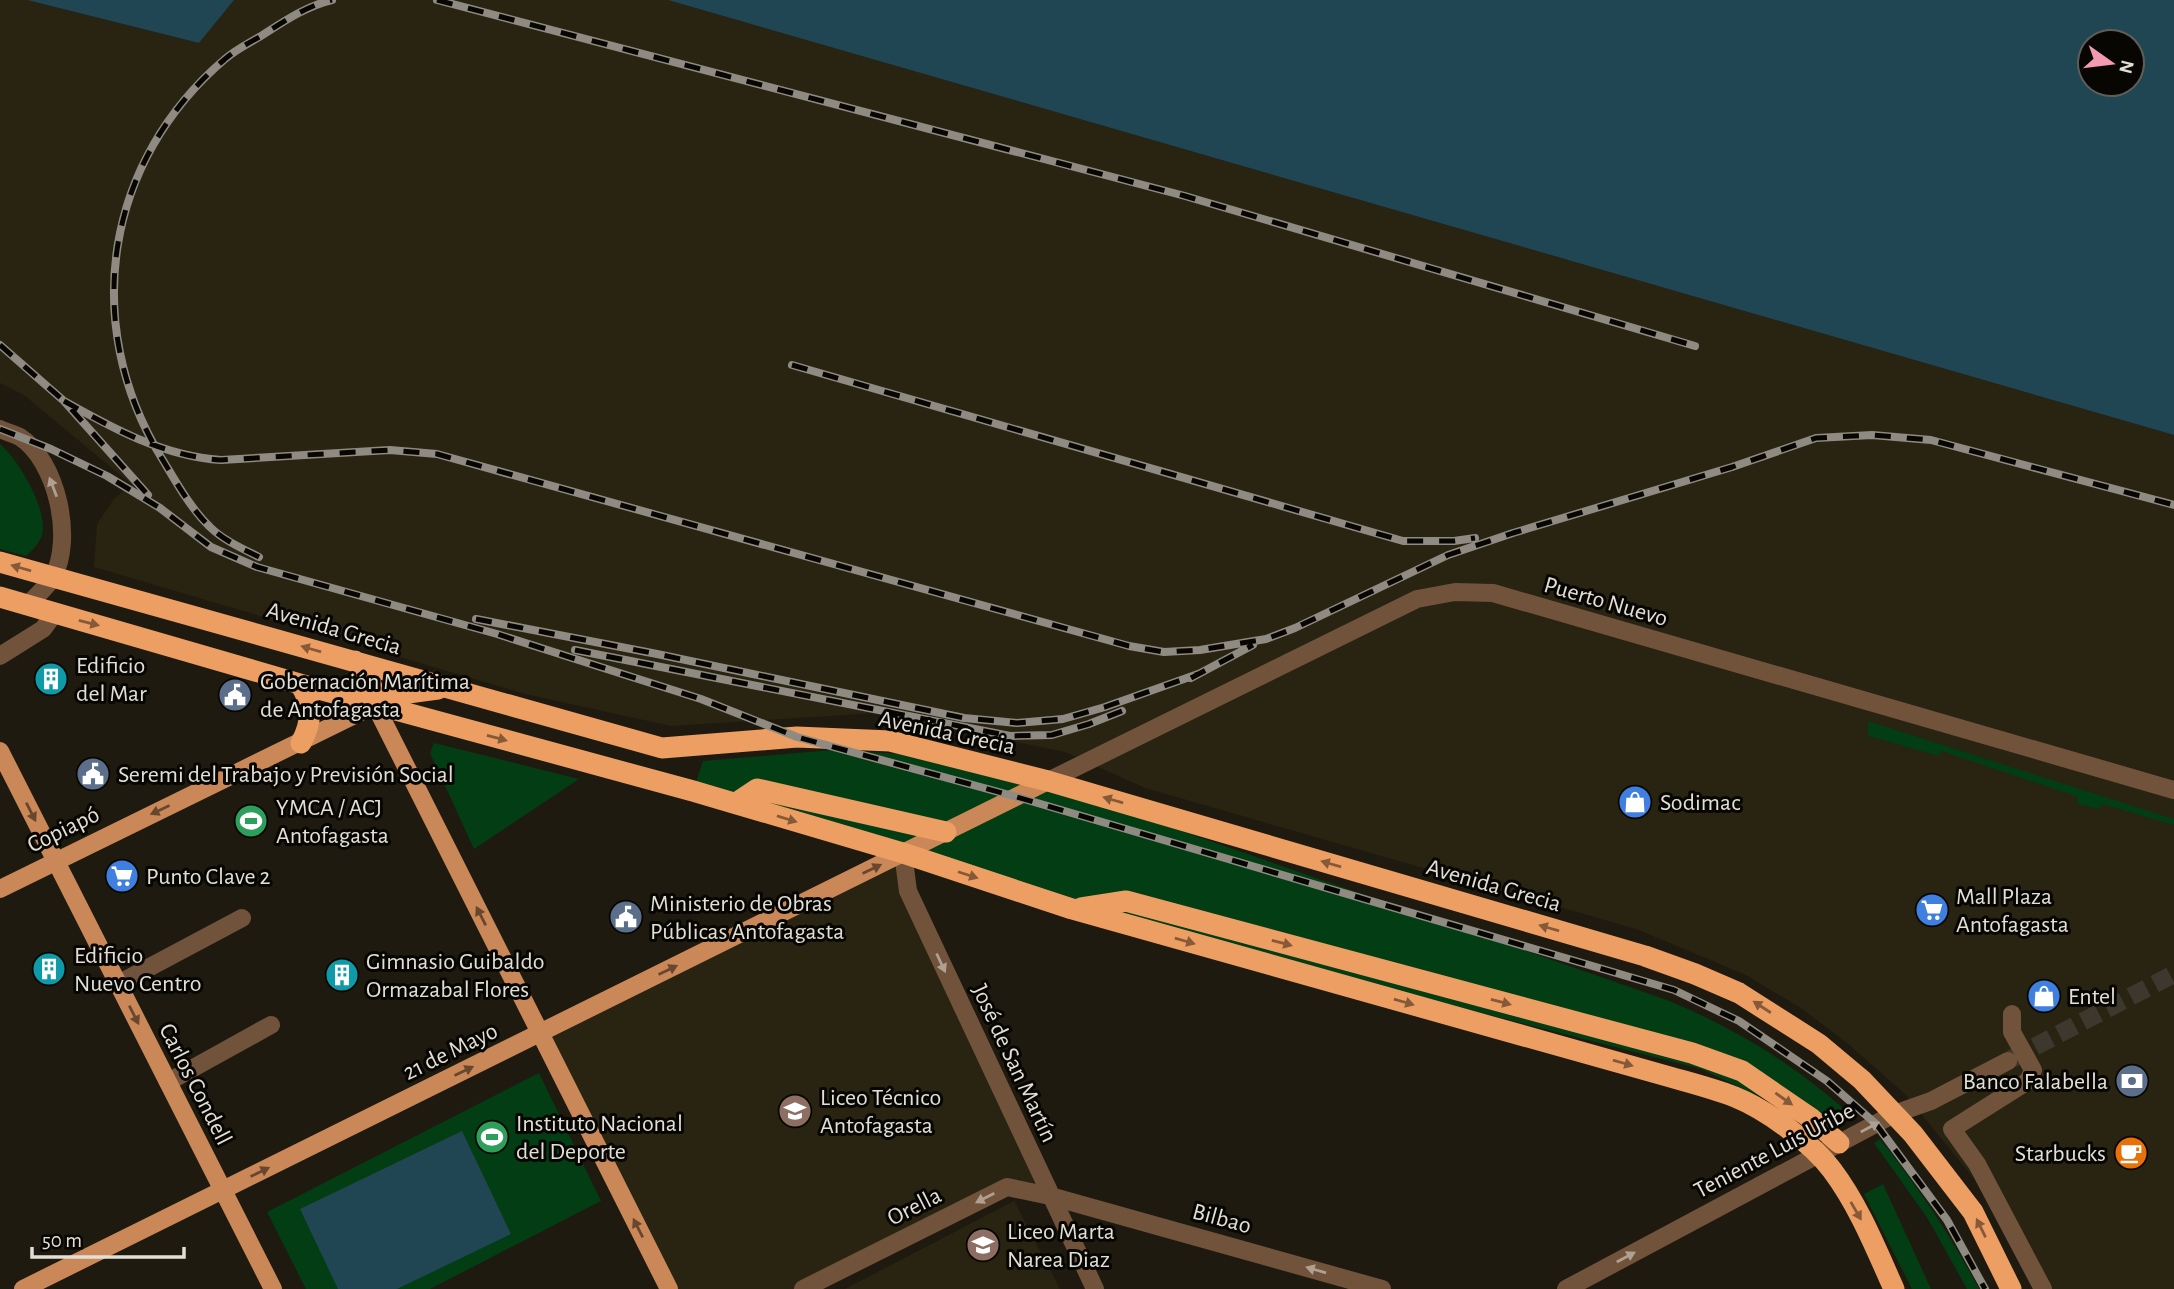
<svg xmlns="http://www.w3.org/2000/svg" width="2174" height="1289" font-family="'Alegreya Sans',sans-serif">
<rect width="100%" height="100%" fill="#1f1a0f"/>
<path fill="#292311" d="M 0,0 L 27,0 L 199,43 L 234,0 L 668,0 L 2174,435 L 2174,1289 L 2034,1289 L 1976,1181 L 1904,1093 L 1847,1043 L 1801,1008 L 1746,975 L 1636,929 L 1145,788 L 1065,752 L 876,713 L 671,726 L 525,694 L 94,567 L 97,524 L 114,499 L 131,484 L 24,395 L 0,383 Z
M 903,853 L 908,891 L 1050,1196 L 1006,1187 L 803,1289 L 669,1289 L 540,1033 Z
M 1014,1201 L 1060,1289 L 845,1289 Z"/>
<path fill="#023d13" d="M 0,444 C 19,461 43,502 43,528 C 43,540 34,549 26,556 L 0,549 Z
M 1868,721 L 2174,819 L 2174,825 L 2102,804 L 2100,809 L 2077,804 L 2078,797 L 1941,751 L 1939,756 L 1868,736 Z
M 434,743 L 579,779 L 474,849 L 430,753 Z
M 832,750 L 920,755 L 1069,792 L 1667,1000 C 1737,1029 1797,1066 1853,1117 L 1819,1135 L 1763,1098 L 1701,1069 L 1092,913 L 693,791 L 703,761 Z
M 539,1073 L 601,1201 L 430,1289 L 306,1289 L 267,1212 Z
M 1880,1139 C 1917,1186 1951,1235 1979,1289 L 1967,1289 L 1928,1219 L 1874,1143 Z
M 1883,1184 L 1931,1289 L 1912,1289 L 1864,1194 Z"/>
<path fill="#204653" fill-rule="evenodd" d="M 27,0 L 234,0 L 199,43 Z
M 668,0 L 2174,0 L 2174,435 ZM 2090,42 L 2132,42 L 2132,84 L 2090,84 Z
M 462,1131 L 511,1234 L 397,1289 L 338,1289 L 300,1209 Z"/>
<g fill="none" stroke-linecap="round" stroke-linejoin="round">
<path stroke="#3c382d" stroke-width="18" stroke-dasharray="18 9" stroke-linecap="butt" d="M 2011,1059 L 2174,974"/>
<path stroke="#71523b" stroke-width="18" d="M 0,429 C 6,432 14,434 20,437 C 57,461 74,539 53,577 C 47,587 35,597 27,606
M 0,656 L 43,629 L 54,614
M 1048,781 L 1417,599 L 1455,592 L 1493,593 L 2174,790
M 903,853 L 908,891 L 1095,1289
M 118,984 L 242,918
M 2012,1014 L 2012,1032 L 2033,1070 L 2028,1081 L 1952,1129 L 1977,1164 L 2043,1289
M 168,1082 L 271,1025
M 803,1289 L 1007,1187 L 1050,1196 L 1382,1289
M 1566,1289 L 1894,1114 L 1931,1101 L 2008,1061"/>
<path stroke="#ca8858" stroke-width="18" d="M 0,751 L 273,1289
M 0,889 L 375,705 L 669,1289
M 23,1289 L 1048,781"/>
<path stroke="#ed9e63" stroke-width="21" d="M 0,562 L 662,748 L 797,737 L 890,741 L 1048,781 L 1645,956 L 1695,974 L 1739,993 L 1819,1044 L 1862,1080 L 1913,1134 L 1973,1212 L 2011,1289
M 0,597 L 300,684 L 693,791 L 903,853 L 1072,909 L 1663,1075 C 1687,1082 1712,1088 1735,1097 C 1767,1110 1812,1143 1832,1170 C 1859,1206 1876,1249 1894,1289
M 355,661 C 368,674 374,686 375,705 L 408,693 L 438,689
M 300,684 C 313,704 312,722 301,743
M 736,803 L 757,789 L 946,832
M 1081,908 L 1126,901 L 1692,1053 L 1742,1071 L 1812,1119 L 1839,1143"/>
<defs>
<path id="rail" d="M 437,0 L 1185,196 L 1695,346
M 0,345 L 64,401 L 148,495
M 792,365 L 1403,541 L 1454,541 L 1475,538
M 64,401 C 114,429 163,456 221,460 L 390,450 L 437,454 L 1129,646 L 1164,652 L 1200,650 L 1266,639 L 1295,628 L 1448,555 L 1513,533 L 1732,467 L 1816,438 L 1872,435 L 1931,440 L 2174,505
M 0,429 L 51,449 L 107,476 L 160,508 L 211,547 L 257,567 L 497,634 L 701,699 L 797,737 L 1017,797 L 1674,990 L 1739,1021 L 1827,1081 L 1876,1124 L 1947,1220 L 1985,1289
M 259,557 C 243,549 223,540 210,527 C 190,508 175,480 161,457 C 80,323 105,161 225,59 C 235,50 249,43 261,36 C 283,22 306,6 332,0
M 476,619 L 657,654 L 964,718 L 1017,723 L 1063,719 L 1105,707 L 1198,674
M 575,650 L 1010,736 L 1052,735 L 1089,724 L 1122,711
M 1191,678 L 1253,645"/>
</defs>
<use href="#rail" stroke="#8f8b82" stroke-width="8"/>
<use href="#rail" stroke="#070603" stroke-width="5" stroke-dasharray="16" stroke-linecap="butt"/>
</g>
<defs><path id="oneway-solid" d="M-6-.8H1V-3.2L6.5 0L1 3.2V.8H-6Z" transform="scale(1.75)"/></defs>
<g fill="#afa091">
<use href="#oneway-solid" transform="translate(53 487) rotate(-111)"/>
<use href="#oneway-solid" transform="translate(941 963) rotate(65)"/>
<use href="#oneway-solid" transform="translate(1870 1127) rotate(-28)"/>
<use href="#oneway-solid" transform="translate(985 1198) rotate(153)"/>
<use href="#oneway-solid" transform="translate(1626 1257) rotate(-28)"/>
<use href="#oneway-solid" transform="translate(1316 1270) rotate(-164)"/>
</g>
<g fill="#865a38">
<use href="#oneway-solid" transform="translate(21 568) rotate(-164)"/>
<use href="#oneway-solid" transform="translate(89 623) rotate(14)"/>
<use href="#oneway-solid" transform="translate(311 649) rotate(-164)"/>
<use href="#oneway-solid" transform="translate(497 738) rotate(15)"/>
<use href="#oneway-solid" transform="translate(1113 800) rotate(-164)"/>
<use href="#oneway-solid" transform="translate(787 819) rotate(17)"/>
<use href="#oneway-solid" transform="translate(1331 864) rotate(-164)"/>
<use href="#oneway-solid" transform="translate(968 875) rotate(18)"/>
<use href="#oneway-solid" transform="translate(1549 928) rotate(-164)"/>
<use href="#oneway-solid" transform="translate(1185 941) rotate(16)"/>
<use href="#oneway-solid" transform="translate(1282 943) rotate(15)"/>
<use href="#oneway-solid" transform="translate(1404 1002) rotate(16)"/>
<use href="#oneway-solid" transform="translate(1501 1002) rotate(15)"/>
<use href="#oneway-solid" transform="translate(1762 1007) rotate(-147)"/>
<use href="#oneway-solid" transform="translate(1623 1063) rotate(16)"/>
<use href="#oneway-solid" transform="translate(1784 1099) rotate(35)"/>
<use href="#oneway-solid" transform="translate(1856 1211) rotate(60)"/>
<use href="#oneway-solid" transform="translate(1981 1228) rotate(-116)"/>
</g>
<g fill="#68472e">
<use href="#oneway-solid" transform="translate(160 810) rotate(155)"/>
<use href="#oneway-solid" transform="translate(31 812) rotate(63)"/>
<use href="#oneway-solid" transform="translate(872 869) rotate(-26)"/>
<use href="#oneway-solid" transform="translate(481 916) rotate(-117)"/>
<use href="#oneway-solid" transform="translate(668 970) rotate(-26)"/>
<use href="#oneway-solid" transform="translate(134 1015) rotate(63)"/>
<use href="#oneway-solid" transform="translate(464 1071) rotate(-26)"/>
<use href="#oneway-solid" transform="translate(260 1172) rotate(-26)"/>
<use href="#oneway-solid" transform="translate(638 1228) rotate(-117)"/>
</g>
<defs>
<symbol id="building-disc" viewBox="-11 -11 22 22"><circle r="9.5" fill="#0f9aa8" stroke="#070603"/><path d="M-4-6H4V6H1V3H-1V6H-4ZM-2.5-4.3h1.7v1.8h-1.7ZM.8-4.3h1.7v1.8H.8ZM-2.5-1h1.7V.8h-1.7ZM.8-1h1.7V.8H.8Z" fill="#fff"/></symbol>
<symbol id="civic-disc" viewBox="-11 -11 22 22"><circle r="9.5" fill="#5c6f8a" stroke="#070603"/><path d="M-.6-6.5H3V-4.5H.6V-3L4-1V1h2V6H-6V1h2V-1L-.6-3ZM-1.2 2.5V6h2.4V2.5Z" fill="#fff"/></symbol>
<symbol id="shop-disc" viewBox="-11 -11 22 22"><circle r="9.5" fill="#3f7fe0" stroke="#070603"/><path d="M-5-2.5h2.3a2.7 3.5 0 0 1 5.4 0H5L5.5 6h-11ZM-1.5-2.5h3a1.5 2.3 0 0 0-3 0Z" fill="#fff"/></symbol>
<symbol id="stadium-disc" viewBox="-11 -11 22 22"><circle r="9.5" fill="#2e9e5b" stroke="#070603"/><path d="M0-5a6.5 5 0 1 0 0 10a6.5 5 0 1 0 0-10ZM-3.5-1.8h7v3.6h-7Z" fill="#fff"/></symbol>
<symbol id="supermarket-disc" viewBox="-11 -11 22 22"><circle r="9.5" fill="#3f7fe0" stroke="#070603"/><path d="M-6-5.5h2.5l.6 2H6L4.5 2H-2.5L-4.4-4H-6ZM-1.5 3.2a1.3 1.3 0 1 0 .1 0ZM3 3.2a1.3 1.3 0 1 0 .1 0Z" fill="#fff"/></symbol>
<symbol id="bank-disc" viewBox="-11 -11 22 22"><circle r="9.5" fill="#5c6f8a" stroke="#070603"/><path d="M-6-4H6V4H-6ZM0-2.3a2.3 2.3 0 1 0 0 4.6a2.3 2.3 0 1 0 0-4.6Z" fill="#fff"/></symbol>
<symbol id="school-disc" viewBox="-11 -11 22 22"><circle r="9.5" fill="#8d6e63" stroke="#070603"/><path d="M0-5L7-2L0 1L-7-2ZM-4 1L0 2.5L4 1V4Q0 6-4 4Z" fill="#fff"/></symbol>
<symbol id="cafe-disc" viewBox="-11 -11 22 22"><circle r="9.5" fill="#e8710a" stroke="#070603"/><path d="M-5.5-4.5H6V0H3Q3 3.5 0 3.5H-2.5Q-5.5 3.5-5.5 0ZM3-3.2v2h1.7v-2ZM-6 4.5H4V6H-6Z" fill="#fff"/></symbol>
</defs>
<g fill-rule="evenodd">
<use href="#building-disc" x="32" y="660" width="38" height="38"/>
<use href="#civic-disc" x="216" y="676" width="38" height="38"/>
<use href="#civic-disc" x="74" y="755" width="38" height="38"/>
<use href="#shop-disc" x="1616" y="783" width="38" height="38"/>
<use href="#stadium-disc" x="232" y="802" width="38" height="38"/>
<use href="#supermarket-disc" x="103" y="857" width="38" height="38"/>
<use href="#supermarket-disc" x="1913" y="891" width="38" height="38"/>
<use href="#civic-disc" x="607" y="898" width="38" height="38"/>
<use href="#building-disc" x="30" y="950" width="38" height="38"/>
<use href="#building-disc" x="323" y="956" width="38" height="38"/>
<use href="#shop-disc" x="2025" y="977" width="38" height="38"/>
<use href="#bank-disc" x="2113" y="1062" width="38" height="38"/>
<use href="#school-disc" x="776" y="1092" width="38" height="38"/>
<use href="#stadium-disc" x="473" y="1118" width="38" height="38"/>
<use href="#cafe-disc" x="2112" y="1134" width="38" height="38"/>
<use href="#school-disc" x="964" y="1226" width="38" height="38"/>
</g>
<g text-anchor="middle" stroke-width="6" stroke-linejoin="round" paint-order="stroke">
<g font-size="24" fill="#e2dfd7" stroke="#070603">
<text transform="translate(1606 601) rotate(16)" y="8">Puerto Nuevo</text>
<text transform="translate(334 628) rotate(16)" y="8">Avenida Grecia</text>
<text transform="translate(947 732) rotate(12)" y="8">Avenida Grecia</text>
<text transform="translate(63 829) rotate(-26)" y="8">Copiapó</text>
<text transform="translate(1494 885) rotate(16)" y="8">Avenida Grecia</text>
<text transform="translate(450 1051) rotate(-26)" y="8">21 de Mayo</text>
<text transform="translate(1015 1063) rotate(65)" y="8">José de San Martín</text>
<text transform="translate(196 1084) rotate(63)" y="8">Carlos Condell</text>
<text transform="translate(1774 1150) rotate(-28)" y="8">Teniente Luis Uribe</text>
<text transform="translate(914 1206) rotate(-27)" y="8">Orella</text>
<text transform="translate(1222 1218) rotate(15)" y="8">Bilbao</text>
</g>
<g font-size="24" fill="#e2dfd7" stroke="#070603" text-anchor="start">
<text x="76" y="673">Edificio<tspan x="76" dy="28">del Mar</tspan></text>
<text x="260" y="689">Gobernación Marítima<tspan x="260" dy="28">de Antofagasta</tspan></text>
<text x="118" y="782">Seremi del Trabajo y Previsión Social</text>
<text x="1660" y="810">Sodimac</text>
<text x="276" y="815">YMCA / ACJ<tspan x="276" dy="28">Antofagasta</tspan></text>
<text x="146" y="884">Punto Clave 2</text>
<text x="1956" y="904">Mall Plaza<tspan x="1956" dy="28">Antofagasta</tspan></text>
<text x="650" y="911">Ministerio de Obras<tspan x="650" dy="28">Públicas Antofagasta</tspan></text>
<text x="74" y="963">Edificio<tspan x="74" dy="28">Nuevo Centro</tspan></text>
<text x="366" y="969">Gimnasio Guibaldo<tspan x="366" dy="28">Ormazabal Flores</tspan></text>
<text x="2068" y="1004">Entel</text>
<text x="2108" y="1089" text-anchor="end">Banco Falabella</text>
<text x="820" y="1105">Liceo Técnico<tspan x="820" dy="28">Antofagasta</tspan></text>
<text x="516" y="1131">Instituto Nacional<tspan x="516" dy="28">del Deporte</tspan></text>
<text x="2106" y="1161" text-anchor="end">Starbucks</text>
<text x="1007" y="1239">Liceo Marta<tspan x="1007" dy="28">Narea Diaz</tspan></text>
</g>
</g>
<g transform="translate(2111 63) rotate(104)"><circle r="33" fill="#070603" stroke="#5f5d58" stroke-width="2"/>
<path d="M0-5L12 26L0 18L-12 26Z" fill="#f29aaf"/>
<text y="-10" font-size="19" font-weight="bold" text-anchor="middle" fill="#e2dfd7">N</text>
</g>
<path d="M32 1247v10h152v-10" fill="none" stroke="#e2dfd7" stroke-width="3.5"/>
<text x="42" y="1247" font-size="21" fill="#e2dfd7" stroke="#070603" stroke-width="5" paint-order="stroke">50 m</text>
</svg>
